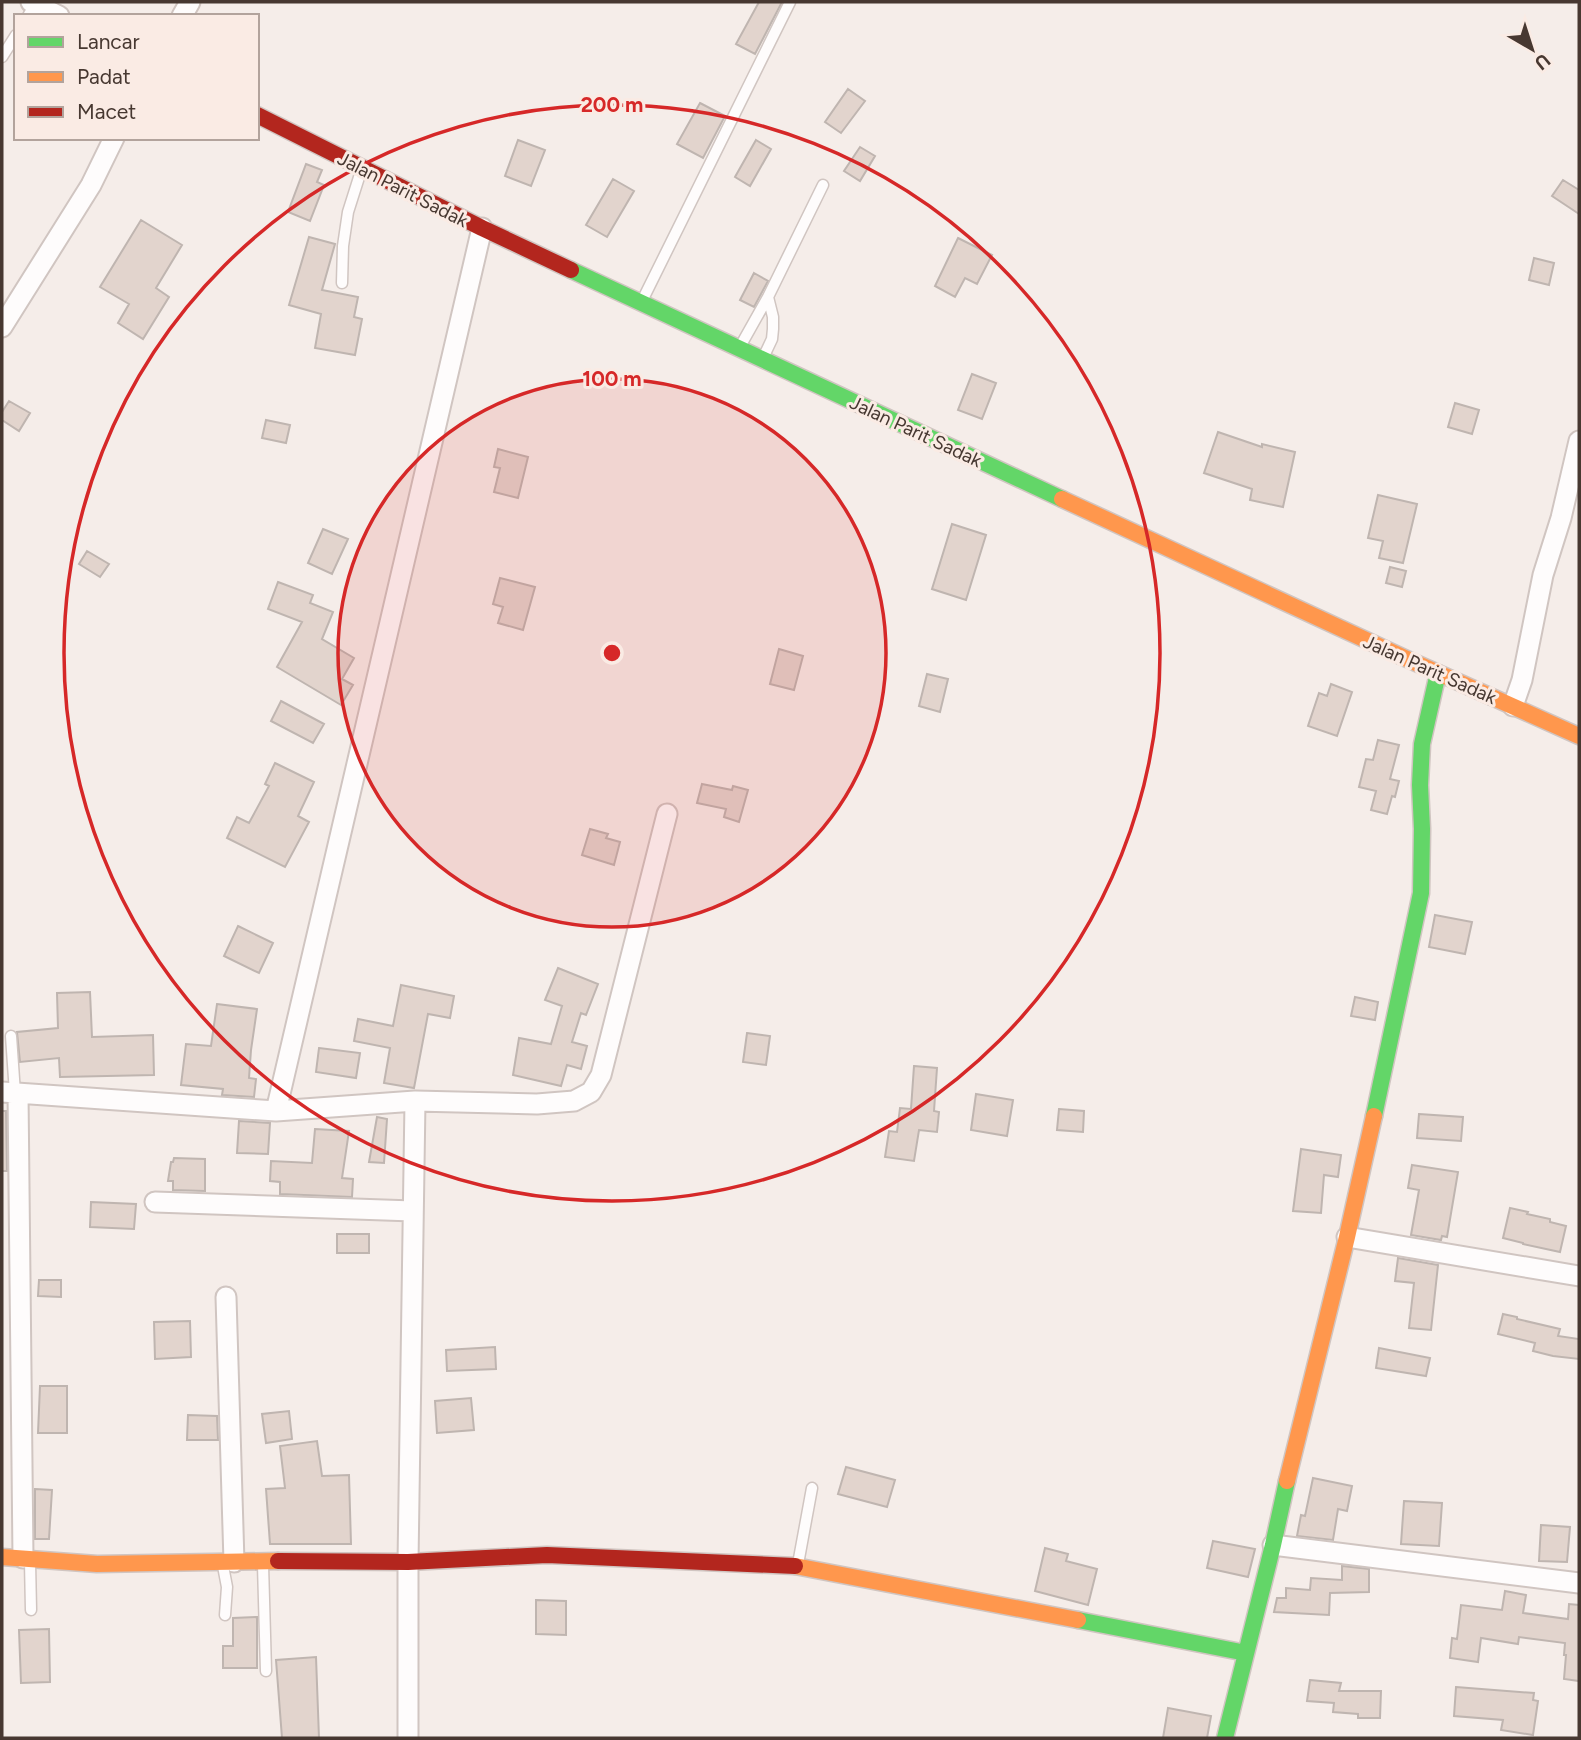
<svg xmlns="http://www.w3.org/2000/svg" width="1581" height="1740" font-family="Figtree,sans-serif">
<rect width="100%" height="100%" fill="#f5ede9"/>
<path fill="#e2d4cd" stroke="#bfb5b0" stroke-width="2" d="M 759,2 L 782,2 L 755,54 L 736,44 Z
M 848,89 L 865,101 L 841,133 L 825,122 Z
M 700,103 L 725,116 L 703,158 L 677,144 Z
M 518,140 L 545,150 L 531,186 L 505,176 Z
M 756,140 L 771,149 L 750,186 L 735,177 Z
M 860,147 L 875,156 L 860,181 L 844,171 Z
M 306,164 L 322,170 L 317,182 L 324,185 L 310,221 L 288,212 Z
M 613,179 L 634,191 L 607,237 L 586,225 Z
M 1563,180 L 1579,190 L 1579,214 L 1552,196 Z
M 141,220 L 182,245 L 156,288 L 169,297 L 143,339 L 118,323 L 129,304 L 100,287 Z
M 309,237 L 335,244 L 322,290 L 358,297 L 354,317 L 362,319 L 355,355 L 315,348 L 321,314 L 289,305 Z
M 958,238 L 992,255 L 977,284 L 965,278 L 955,297 L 935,286 Z
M 1534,258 L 1554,263 L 1549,285 L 1529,280 Z
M 754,273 L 768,281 L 754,307 L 740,300 Z
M 972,374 L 996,383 L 982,419 L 958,410 Z
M 9,401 L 30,413 L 19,431 L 2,420 L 2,412 Z
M 1455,403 L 1479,410 L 1472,434 L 1448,427 Z
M 266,420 L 290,425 L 286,443 L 262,438 Z
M 1218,432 L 1262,447 L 1262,444 L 1295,452 L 1283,507 L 1250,500 L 1252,489 L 1204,473 Z
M 498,449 L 528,457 L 518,498 L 494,492 L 500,468 L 494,467 Z
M 1378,495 L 1417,504 L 1403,563 L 1379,558 L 1383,541 L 1368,538 Z
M 952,524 L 986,535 L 966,600 L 932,589 Z
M 323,529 L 348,539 L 332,574 L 308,563 Z
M 87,551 L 109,564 L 100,577 L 79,564 Z
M 1390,567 L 1406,571 L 1402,587 L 1386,583 Z
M 500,578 L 535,587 L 523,630 L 498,623 L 503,607 L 493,604 Z
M 278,582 L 313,595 L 310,603 L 333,612 L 322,639 L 354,658 L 342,679 L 353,685 L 341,705 L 277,667 L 302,622 L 268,609 Z
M 779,649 L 803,656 L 794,690 L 770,684 Z
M 927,674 L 948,679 L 940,712 L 919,706 Z
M 1331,684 L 1352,692 L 1337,736 L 1308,726 L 1319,693 L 1327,696 Z
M 281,701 L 324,724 L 313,743 L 271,721 Z
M 1378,740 L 1399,745 L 1390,779 L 1399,781 L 1395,797 L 1392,796 L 1387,814 L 1371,810 L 1376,791 L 1359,787 L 1366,759 L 1373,760 Z
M 275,763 L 314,782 L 298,816 L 309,822 L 285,867 L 227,838 L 237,817 L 249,823 L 269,786 L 265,784 Z
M 702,784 L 732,790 L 733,786 L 748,790 L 739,822 L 724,817 L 726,809 L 697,803 Z
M 590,829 L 608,834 L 606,838 L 620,842 L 614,865 L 582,855 Z
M 1435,915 L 1472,922 L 1465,954 L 1429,947 Z
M 238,926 L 273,943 L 259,973 L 224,956 Z
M 558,968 L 598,984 L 586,1015 L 581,1013 L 572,1042 L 587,1046 L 581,1069 L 567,1065 L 561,1086 L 513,1075 L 519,1038 L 551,1044 L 562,1006 L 545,1000 Z
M 401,985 L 454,996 L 450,1018 L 428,1014 L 414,1088 L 384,1083 L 390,1048 L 354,1041 L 358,1019 L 393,1026 Z
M 90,992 L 92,1037 L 153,1035 L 154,1075 L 60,1077 L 59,1058 L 20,1062 L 17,1032 L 58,1028 L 57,993 Z
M 1355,997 L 1378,1002 L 1375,1020 L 1351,1016 Z
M 217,1004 L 257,1009 L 251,1050 L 249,1078 L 256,1079 L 254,1097 L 222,1095 L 223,1089 L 181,1085 L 186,1044 L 211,1046 Z
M 747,1033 L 770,1036 L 766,1065 L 743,1062 Z
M 319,1048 L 360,1053 L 356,1078 L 316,1072 Z
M 914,1066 L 937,1068 L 934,1111 L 939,1112 L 937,1132 L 919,1130 L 914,1161 L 885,1157 L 889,1131 L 897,1132 L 900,1108 L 911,1109 Z
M 976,1094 L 1013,1100 L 1007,1136 L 971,1130 Z
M 1059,1109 L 1084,1111 L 1083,1132 L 1057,1130 Z
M 2,1111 L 6,1111 L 7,1171 L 2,1171 Z
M 1419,1114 L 1463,1117 L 1461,1141 L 1417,1138 Z
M 377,1117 L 387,1119 L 384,1163 L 369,1162 Z
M 239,1121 L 270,1123 L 268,1154 L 237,1153 Z
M 315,1129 L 349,1131 L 342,1178 L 353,1179 L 352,1197 L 280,1194 L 280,1182 L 270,1181 L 271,1161 L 312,1163 Z
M 1301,1149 L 1341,1155 L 1338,1177 L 1324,1175 L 1321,1213 L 1293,1211 Z
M 174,1158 L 205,1159 L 205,1191 L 173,1190 L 173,1181 L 168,1181 L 171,1162 L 173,1162 Z
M 1412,1165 L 1458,1172 L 1447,1237 L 1442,1236 L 1441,1240 L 1411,1235 L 1419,1190 L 1408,1188 Z
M 91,1202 L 136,1204 L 134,1229 L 90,1227 Z
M 1510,1208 L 1528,1212 L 1527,1214 L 1550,1219 L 1550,1222 L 1566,1226 L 1560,1252 L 1523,1244 L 1523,1243 L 1503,1238 Z
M 337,1234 L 369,1234 L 369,1253 L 337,1253 Z
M 1398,1258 L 1438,1265 L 1431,1330 L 1409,1328 L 1414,1283 L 1395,1281 Z
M 39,1280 L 61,1280 L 61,1297 L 38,1296 Z
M 1503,1314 L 1517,1317 L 1517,1319 L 1560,1329 L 1558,1336 L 1579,1339 L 1579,1359 L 1553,1356 L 1533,1351 L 1535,1343 L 1498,1334 Z
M 190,1321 L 191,1357 L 155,1359 L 154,1322 Z
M 495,1347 L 496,1369 L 447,1371 L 446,1350 Z
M 1379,1348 L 1430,1358 L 1426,1376 L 1376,1368 Z
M 40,1386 L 67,1386 L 67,1433 L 38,1433 Z
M 471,1398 L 474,1430 L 437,1433 L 435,1401 Z
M 289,1411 L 292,1439 L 266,1443 L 262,1414 Z
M 188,1415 L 217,1416 L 218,1440 L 187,1440 Z
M 317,1441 L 322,1476 L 349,1475 L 351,1544 L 270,1544 L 266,1489 L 285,1488 L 280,1446 Z
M 846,1467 L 895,1480 L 887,1507 L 838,1494 Z
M 1313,1478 L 1352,1486 L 1347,1511 L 1338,1509 L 1333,1540 L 1297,1536 L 1301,1515 L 1305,1516 Z
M 35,1489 L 52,1490 L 49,1539 L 35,1539 Z
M 1404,1501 L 1442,1503 L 1439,1546 L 1401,1544 Z
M 1541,1525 L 1570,1527 L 1567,1562 L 1539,1561 Z
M 1213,1541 L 1255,1549 L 1248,1577 L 1207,1568 Z
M 1045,1548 L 1068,1554 L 1066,1561 L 1097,1569 L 1088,1605 L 1035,1591 Z
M 1342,1566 L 1369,1569 L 1369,1592 L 1330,1593 L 1329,1615 L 1274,1612 L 1277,1598 L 1286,1598 L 1286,1588 L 1310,1590 L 1311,1578 L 1342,1580 Z
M 1505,1591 L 1526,1595 L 1523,1613 L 1568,1619 L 1569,1604 L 1579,1605 L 1579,1681 L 1564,1679 L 1566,1655 L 1564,1655 L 1565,1643 L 1519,1637 L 1518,1644 L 1481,1638 L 1478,1662 L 1450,1658 L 1452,1638 L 1457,1639 L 1461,1605 L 1502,1610 Z
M 536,1600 L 566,1601 L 566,1635 L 536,1634 Z
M 257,1617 L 257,1668 L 223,1668 L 223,1646 L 233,1646 L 233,1618 Z
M 49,1629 L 50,1682 L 21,1683 L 19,1630 Z
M 316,1657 L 319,1738 L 282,1738 L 276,1660 Z
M 1310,1680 L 1341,1683 L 1339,1691 L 1381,1691 L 1380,1718 L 1358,1718 L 1358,1714 L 1333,1712 L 1334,1703 L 1307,1701 Z
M 1456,1687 L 1534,1693 L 1533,1700 L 1538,1701 L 1533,1735 L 1501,1730 L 1503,1720 L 1454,1716 Z
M 1168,1708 L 1211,1716 L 1207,1738 L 1163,1738 Z"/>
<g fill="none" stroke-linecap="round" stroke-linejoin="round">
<defs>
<path id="lane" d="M 28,16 L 35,4
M 2,57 L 16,35
M 342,283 L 343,246 L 348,212 L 361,171
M 643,299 L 790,2
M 741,345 L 768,297
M 763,358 L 772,339 L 773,329 L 773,317 L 768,297 L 823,185
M 11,1036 L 15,1093
M 30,1562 L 31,1610
M 798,1564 L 812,1488
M 263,1565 L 266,1671
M 223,1566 L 227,1587 L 225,1615"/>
<path id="street" d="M 31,2 L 59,16
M 182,16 L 190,2
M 2,327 L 91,185 L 114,138
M 1513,706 L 1522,680 L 1543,575 L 1561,518 L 1579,441
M 2,1092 L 276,1111 L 415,1101 L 537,1104 L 574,1101 L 591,1092 L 601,1075 L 667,814
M 18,1093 L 23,1558
M 276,1111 L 482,228
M 155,1202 L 413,1211
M 1347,1237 L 1579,1276
M 226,1297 L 234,1562
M 1273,1545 L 1579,1583
M 408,1738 L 408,1562 L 415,1101"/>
<path id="fast" d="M 571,270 L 1062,499
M 1374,1116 L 1421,893 L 1422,829 L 1420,785 L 1422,744 L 1438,673
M 1078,1620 L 1246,1653
M 1225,1738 L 1273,1545 L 1287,1481"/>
<path id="slow" d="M 1062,499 L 1407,659 L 1579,736
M 1287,1481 L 1347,1237 L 1374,1116
M 2,1557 L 97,1564 L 278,1561
M 795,1566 L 1078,1620"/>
<path id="jam" d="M 257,115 L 482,228 L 571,270
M 278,1561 L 408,1562 L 547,1555 L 795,1566"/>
</defs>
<use href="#lane" stroke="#d0c5c1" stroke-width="13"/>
<use href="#street" stroke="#d0c5c1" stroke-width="23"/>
<use href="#fast" stroke="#d0c5c1" stroke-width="19"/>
<use href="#slow" stroke="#d0c5c1" stroke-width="19"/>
<use href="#jam" stroke="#d0c5c1" stroke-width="19"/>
<use href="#lane" stroke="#fefcfc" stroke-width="10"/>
<use href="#street" stroke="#fefcfc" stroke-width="19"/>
<use href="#fast" stroke="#63d668" stroke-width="16"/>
<use href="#slow" stroke="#ff974d" stroke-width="16"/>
<use href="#jam" stroke="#b3261e" stroke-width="16"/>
</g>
<circle cx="612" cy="653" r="274" fill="#d62828" fill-opacity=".12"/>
<g fill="none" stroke="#d62828" stroke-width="3.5">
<circle cx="612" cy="653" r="274"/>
<circle cx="612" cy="653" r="548"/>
</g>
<g text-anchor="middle" stroke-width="6" stroke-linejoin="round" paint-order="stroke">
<g font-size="19" fill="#473831" stroke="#faebe4">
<text transform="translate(403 189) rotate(27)" y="7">Jalan Parit Sadak</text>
<text transform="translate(916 431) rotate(25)" y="7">Jalan Parit Sadak</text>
<text transform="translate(1430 669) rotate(24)" y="7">Jalan Parit Sadak</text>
</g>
</g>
<circle cx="612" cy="653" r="10" fill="#d62828" stroke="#faebe4" stroke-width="3.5"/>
<g font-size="21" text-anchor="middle" font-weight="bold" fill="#d62828" stroke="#faebe4" stroke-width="6" stroke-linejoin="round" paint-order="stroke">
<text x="612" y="112">200 m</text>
<text x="612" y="386">100 m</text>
</g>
<rect width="1581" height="1740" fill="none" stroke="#473831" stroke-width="7"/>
<rect x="14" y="14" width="245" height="126" fill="#faebe4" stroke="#b2a39c" stroke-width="2"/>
<rect x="28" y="37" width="35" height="10" fill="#63d668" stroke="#b2a39c" stroke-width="2"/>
<text x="77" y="49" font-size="21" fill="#473831">Lancar</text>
<rect x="28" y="72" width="35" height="10" fill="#ff974d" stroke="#b2a39c" stroke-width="2"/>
<text x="77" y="84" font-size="21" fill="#473831">Padat</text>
<rect x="28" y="107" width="35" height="10" fill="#b3261e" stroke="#b2a39c" stroke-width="2"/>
<text x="77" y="119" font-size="21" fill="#473831">Macet</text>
<g transform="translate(1532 49) rotate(141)" stroke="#faebe4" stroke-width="5" paint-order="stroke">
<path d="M0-5L12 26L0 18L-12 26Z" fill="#473831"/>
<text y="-10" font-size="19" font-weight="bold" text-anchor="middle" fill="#473831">U</text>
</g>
</svg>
